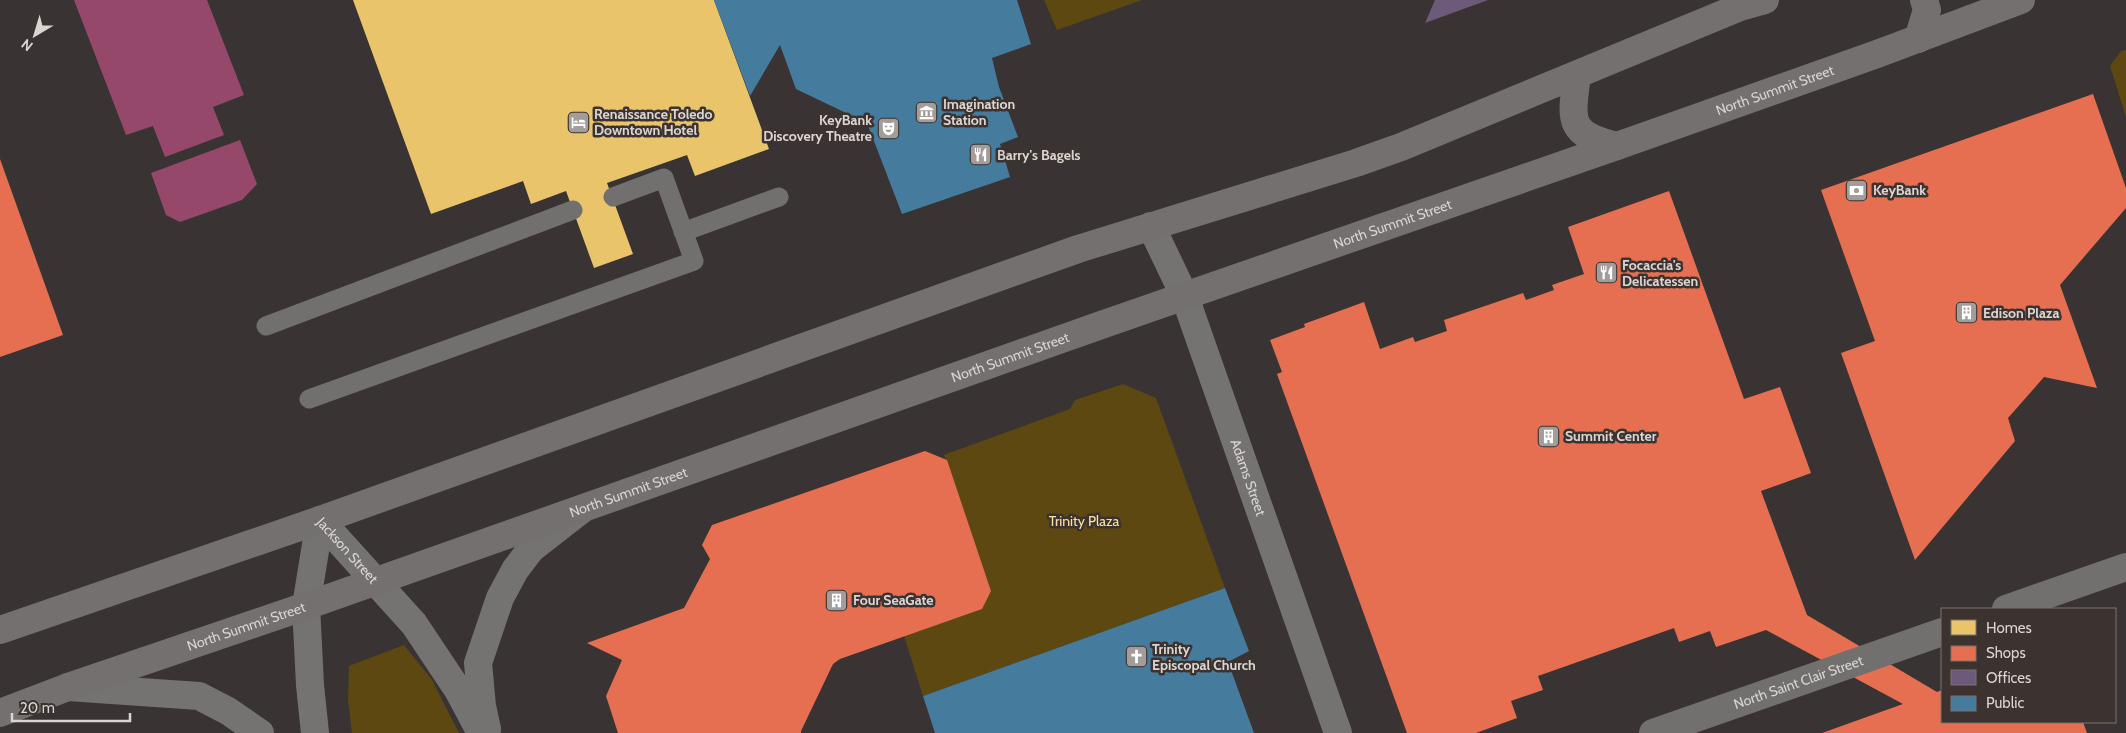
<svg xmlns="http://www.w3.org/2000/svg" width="2126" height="733" font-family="Cabin,sans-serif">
<rect width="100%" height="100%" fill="#393433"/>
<path fill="#5c4810" d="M 1044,0 L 1142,0 L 1057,30 Z
M 2126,50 L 2126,117 L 2110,66 L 2121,51 Z
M 1123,384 L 1156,398 L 1225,588 L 923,696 L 904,636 L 981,609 L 991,591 L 944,455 L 1070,409 L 1075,400 Z
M 404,645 L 432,680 L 459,733 L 352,733 L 348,700 L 349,666 Z"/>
<path fill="#96486b" d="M 74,0 L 207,0 L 244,95 L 213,107 L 224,135 L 165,157 L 153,126 L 126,135 Z
M 240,140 L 257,184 L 242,200 L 180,222 L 166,215 L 151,173 Z"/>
<path fill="#e9c46a" d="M 353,0 L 714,0 L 769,149 L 695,176 L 687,155 L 607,183 L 633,254 L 594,268 L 566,191 L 531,204 L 523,181 L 431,214 Z"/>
<path fill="#e76f51" d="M 2093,94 L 2126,188 L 2126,208 L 2060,285 L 2097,388 L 2044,377 L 2008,418 L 2015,441 L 1915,560 L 1841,353 L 1875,341 L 1821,190 Z
M 0,159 L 63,335 L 0,357 Z
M 1669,191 L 1744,399 L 1780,387 L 1811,473 L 1761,491 L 1807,615 L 1937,692 L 1942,690 L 1942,722 L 2083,722 L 2087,733 L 1822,733 L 1903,704 L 1766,630 L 1716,647 L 1710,631 L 1679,642 L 1674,628 L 1538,676 L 1543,690 L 1511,701 L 1517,718 L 1476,733 L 1407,733 L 1277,374 L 1282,372 L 1270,340 L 1305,327 L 1304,324 L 1364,302 L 1380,349 L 1413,337 L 1415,342 L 1447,331 L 1444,320 L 1523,293 L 1526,300 L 1554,290 L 1552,285 L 1584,274 L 1568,227 Z
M 925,451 L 947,460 L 991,591 L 982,609 L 840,659 L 833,664 L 801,731 L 801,733 L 618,733 L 606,696 L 622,660 L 587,643 L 684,608 L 710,559 L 702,545 L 712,525 Z"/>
<path fill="#6d597a" d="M 1435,0 L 1488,0 L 1425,23 Z"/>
<path fill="#457b9d" d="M 714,0 L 1017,0 L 1031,44 L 992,58 L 999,87 L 1018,137 L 1000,144 L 1010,177 L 902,214 L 867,123 L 796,89 L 780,45 L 750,96 Z
M 1225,588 L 1249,651 L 1228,662 L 1254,733 L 935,733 L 923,696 Z"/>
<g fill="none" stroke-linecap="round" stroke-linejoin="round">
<path stroke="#72706f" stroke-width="19" d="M 683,232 L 779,197
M 266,326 L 573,210
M 309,399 L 694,261 L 664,178 L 613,197"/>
<g stroke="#72706f" stroke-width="28">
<path d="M 2006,609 L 2126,567"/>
<path id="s1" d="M 1653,733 L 1942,632"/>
</g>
<g stroke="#757371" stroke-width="28">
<path id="s2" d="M 1151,226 L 1185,297 L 1338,733"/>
<path id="s3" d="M 320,520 L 414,624 L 458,690 L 481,733"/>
<path d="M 68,687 L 199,696 L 228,711 L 260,733"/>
<path d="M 487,729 L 482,706 L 478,663 L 500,598 L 515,570 L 531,549 L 581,510"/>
<path d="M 315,733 L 310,685 L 306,606 L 320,520"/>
</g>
<g stroke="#74706f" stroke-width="28">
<path d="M 1918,39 L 1927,10 L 1924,0"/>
<path d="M 1577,75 C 1571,121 1567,134 1617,146"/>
<path d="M 0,630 L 320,520 L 1078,249 L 1356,163 L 1401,147 L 1740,7 L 1765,0"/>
<path id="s4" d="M 0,713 L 68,687 L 306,606 L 1104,324 L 1617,146 L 1877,54 L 2021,0"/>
</g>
</g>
<defs>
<symbol id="museum-square" viewBox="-11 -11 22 22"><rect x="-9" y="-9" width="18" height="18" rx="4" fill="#a29c9a" stroke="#3c3330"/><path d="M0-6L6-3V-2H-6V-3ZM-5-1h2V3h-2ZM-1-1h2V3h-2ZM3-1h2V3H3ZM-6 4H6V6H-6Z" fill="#fff"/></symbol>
<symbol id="hotel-square" viewBox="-11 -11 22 22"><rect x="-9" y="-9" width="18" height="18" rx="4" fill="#a29c9a" stroke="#3c3330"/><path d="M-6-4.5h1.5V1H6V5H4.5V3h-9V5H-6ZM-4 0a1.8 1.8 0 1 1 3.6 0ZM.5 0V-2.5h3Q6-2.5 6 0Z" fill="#fff"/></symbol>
<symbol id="theatre-square" viewBox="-11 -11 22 22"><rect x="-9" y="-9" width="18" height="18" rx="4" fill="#a29c9a" stroke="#3c3330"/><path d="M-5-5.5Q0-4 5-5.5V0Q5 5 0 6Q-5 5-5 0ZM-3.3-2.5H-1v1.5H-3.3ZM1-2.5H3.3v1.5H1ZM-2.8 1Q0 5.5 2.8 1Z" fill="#fff"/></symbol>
<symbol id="restaurant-square" viewBox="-11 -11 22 22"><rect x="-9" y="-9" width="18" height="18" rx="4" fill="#a29c9a" stroke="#3c3330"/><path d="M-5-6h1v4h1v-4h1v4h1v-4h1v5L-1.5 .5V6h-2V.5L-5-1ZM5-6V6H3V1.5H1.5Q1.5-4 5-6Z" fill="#fff"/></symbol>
<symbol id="bank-square" viewBox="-11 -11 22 22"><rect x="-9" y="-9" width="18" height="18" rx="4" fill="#a29c9a" stroke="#3c3330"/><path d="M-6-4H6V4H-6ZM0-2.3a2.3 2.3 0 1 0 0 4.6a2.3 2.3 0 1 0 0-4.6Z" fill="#fff"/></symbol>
<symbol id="building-square" viewBox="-11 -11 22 22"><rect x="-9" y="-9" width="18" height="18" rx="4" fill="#a29c9a" stroke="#3c3330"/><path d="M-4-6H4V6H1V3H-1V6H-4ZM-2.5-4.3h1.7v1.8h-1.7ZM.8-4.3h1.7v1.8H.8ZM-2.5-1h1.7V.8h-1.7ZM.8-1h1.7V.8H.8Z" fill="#fff"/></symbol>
<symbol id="church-square" viewBox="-11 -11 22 22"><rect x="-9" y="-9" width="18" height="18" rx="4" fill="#a29c9a" stroke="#3c3330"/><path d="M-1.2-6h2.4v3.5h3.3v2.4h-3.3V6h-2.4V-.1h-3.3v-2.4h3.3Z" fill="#fff"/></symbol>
</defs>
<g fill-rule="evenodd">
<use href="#museum-square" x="914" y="100" width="25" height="25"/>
<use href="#hotel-square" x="566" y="110" width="25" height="25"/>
<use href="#theatre-square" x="876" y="116" width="25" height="25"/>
<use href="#restaurant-square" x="968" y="142" width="25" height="25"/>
<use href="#bank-square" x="1844" y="178" width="25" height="25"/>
<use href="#restaurant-square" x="1594" y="260" width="25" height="25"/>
<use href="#building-square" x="1954" y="300" width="25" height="25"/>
<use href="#building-square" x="1536" y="424" width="25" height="25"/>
<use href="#building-square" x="824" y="588" width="25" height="25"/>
<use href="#church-square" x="1124" y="644" width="25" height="25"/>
</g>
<g text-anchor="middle" stroke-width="5" stroke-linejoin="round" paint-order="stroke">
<g font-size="14" fill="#dad4d2" stroke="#3c3330">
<text dy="5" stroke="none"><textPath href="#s4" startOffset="1881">North Summit Street</textPath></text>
<text dy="5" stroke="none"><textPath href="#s4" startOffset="1476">North Summit Street</textPath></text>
<text dy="5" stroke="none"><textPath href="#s4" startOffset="1071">North Summit Street</textPath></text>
<text dy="5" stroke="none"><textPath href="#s2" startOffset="270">Adams Street</textPath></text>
<text dy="5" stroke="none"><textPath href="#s4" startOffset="666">North Summit Street</textPath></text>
<text dy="5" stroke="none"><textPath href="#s3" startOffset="41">Jackson Street</textPath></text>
<text dy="5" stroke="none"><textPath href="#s4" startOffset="261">North Summit Street</textPath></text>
<text dy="5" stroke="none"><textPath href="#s1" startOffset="154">North Saint Clair Street</textPath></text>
</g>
<g font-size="14" font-weight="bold" fill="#dad4d2" stroke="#3c3330" text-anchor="start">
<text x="943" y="109">Imagination<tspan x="943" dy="16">Station</tspan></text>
<text x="594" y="119">Renaissance Toledo<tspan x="594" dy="16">Downtown Hotel</tspan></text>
<text x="872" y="125" text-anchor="end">KeyBank<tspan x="872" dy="16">Discovery Theatre</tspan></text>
<text x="997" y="160">Barry's Bagels</text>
<text x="1873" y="195">KeyBank</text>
<text x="1622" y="270">Focaccia's<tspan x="1622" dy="16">Delicatessen</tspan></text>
<text x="1983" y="318">Edison Plaza</text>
<text x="1565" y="441">Summit Center</text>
<text x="853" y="605">Four SeaGate</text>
<text x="1152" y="654">Trinity<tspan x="1152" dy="16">Episcopal Church</tspan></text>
</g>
<g font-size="14" fill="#fce09d" stroke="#3c3330">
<text x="1084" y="526">Trinity Plaza</text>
</g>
</g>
<rect x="1941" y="608" width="175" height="115" fill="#3c3330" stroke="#7b7371"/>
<rect x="1951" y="620" width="25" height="15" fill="#e9c46a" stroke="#7b7371"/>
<text x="1986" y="633" font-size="15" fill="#dad4d2">Homes</text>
<rect x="1951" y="646" width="25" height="15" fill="#e76f51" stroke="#7b7371"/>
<text x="1986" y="658" font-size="15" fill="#dad4d2">Shops</text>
<rect x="1951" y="670" width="25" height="15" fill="#6d597a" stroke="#7b7371"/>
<text x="1986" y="683" font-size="15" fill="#dad4d2">Offices</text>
<rect x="1951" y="696" width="25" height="15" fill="#457b9d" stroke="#7b7371"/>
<text x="1986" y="708" font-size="15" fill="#dad4d2">Public</text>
<g transform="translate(35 35) rotate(218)" stroke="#3c3330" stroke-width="4" paint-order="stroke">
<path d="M0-4L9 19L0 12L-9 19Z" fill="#dad4d2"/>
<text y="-8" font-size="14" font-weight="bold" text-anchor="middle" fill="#dad4d2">N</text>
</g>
<path d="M12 713v8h118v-8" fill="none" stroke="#dad4d2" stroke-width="2.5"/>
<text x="20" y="713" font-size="15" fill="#dad4d2" stroke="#3c3330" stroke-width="4" paint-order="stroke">20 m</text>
</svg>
